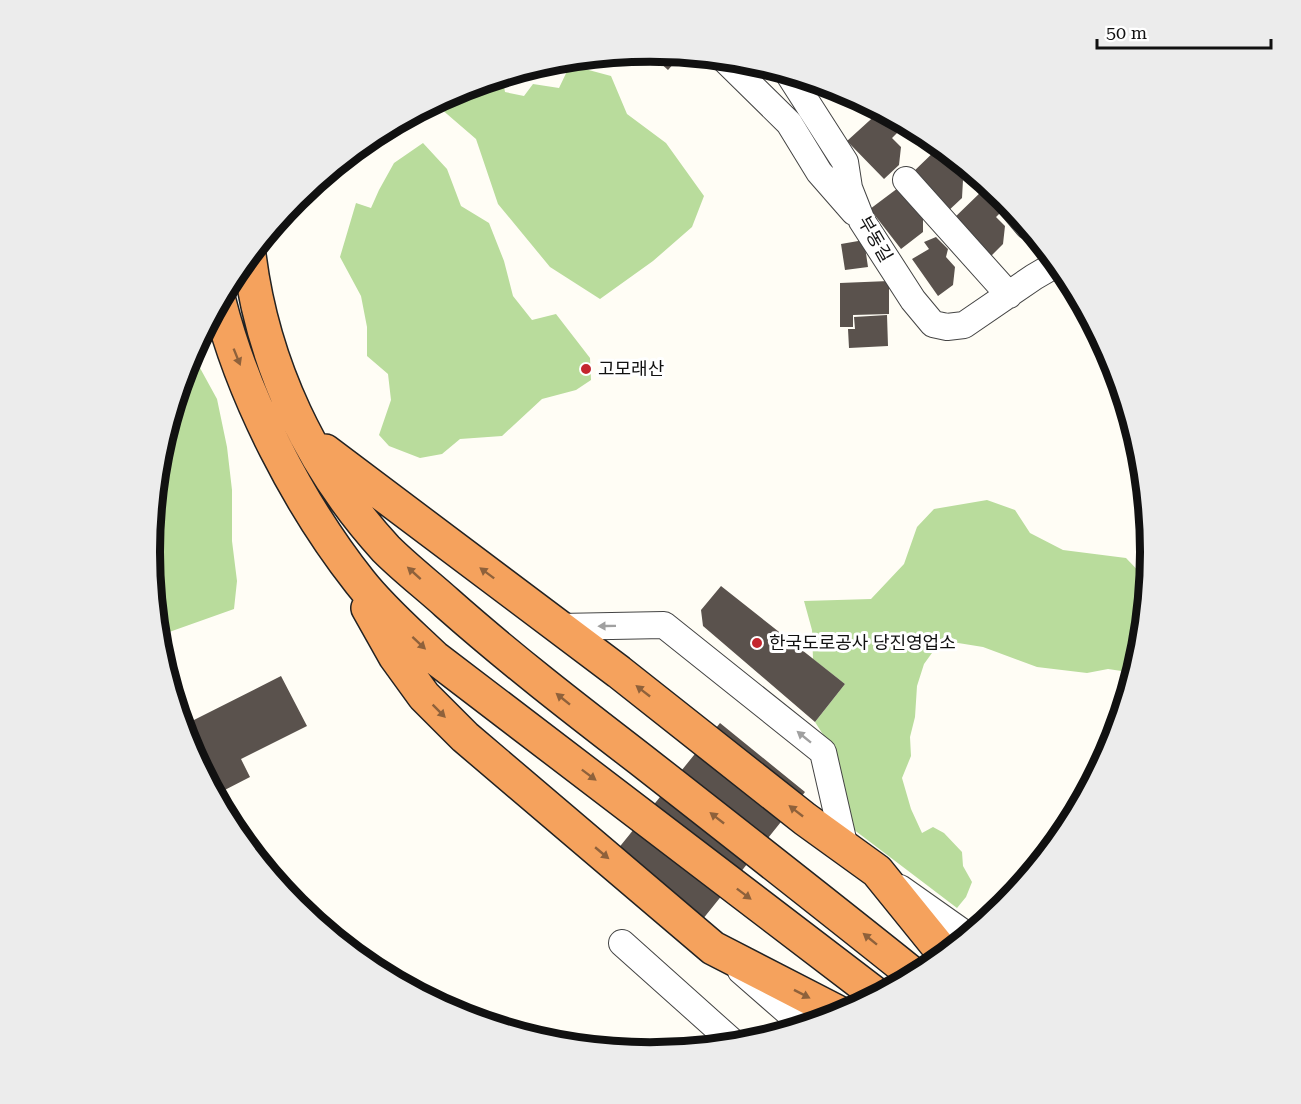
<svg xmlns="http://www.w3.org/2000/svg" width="1301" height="1104" font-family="'Roboto Serif','Noto Sans KR',serif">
<rect width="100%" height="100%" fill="#fffdf5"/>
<path fill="#b9dc9c" d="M 570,65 L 611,76 L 627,114 L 666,143 L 704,196 L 692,227 L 653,261 L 600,299 L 550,267 L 498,204 L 476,139 L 440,108 L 404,128 L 383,130 L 459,89 L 502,76 L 505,92 L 524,96 L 533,84 L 559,88 Z
M 423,143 L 447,169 L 461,206 L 489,223 L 504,261 L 513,296 L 532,320 L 556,314 L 590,358 L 591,380 L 576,390 L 542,399 L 502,436 L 460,439 L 442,454 L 420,458 L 389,446 L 379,435 L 391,400 L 388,374 L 367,356 L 367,327 L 361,296 L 340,257 L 356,203 L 371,208 L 379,190 L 394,163 Z
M 185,368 L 200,368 L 217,399 L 227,447 L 232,490 L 232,541 L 237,581 L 234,609 L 158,636 L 150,552 L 159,454 Z
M 987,500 L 1015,510 L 1030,533 L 1063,550 L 1126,558 L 1149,582 L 1142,650 L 1135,673 L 1108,669 L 1087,673 L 1037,667 L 983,647 L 952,642 L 937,646 L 924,664 L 917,686 L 915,717 L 910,737 L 911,756 L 902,778 L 911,809 L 922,833 L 933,827 L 944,833 L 962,852 L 963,866 L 972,882 L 966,897 L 957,908 L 853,829 L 833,750 L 815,722 L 845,684 L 813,659 L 812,630 L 804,601 L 871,599 L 904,564 L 917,527 L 934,509 Z"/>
<path fill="#5a524d" d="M 647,51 L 650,51 L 682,54 L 668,70 Z
M 880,111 L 899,131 L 892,138 L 901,147 L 899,165 L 884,179 L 847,141 Z
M 941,145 L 962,165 L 955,171 L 963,180 L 962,198 L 946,213 L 910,175 Z
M 902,185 L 923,212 L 923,232 L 901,249 L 870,209 Z
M 983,190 L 1003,210 L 996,217 L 1005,226 L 1003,244 L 988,259 L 951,221 Z
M 936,237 L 948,249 L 946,257 L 955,267 L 953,285 L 938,296 L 912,259 L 929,249 L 924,242 Z
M 864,240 L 868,267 L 845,270 L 841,244 Z
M 889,281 L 889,314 L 853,315 L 853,327 L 840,327 L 840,283 Z
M 887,315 L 888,346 L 849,348 L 848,329 L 855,329 L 854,317 Z
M 721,586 L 845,684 L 815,722 L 703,626 L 701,610 Z
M 281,676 L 307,726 L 241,759 L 250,777 L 215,795 L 188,743 L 182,726 Z
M 720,723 L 805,792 L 686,940 L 600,871 Z"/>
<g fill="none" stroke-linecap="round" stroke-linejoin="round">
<defs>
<path id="minor" d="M 723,58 L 789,123 L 819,172 L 854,212
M 788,73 L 845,162 L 849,188 L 862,221 L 913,300 L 933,324 L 947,327 L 964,325 L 1034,277 L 1058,263
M 906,180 L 1009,295
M 1001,194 L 1028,226
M 559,627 L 664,625 L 823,752 L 845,848
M 900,888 L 968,936
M 622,943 L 736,1045
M 741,971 L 804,1026"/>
<path id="highway" d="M 249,255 C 263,365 311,467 386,549 C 405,568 427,585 447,603 C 509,658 575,709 640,759 C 732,831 824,903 915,976
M 219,301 C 243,397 299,505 360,582 C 382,610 409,633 434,657 L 878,996
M 325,451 L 619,672 L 805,819 L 877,871 L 945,955
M 368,608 L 395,656 L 424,696 L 465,737 L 713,948 L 843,1015"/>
</defs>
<use href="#minor" stroke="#444" stroke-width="28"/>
<use href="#highway" stroke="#222" stroke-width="36"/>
<use href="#minor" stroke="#fff" stroke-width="26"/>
<use href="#highway" stroke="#f5a25d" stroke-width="33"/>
</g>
<defs><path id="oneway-solid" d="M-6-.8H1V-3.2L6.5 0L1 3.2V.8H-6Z" transform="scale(1.5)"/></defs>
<g fill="#8e613b">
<use href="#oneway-solid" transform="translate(237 357) rotate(68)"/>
<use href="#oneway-solid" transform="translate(414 573) rotate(-138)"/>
<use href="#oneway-solid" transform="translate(487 573) rotate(-143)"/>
<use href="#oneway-solid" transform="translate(419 643) rotate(43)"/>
<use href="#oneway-solid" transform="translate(643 691) rotate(-142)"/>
<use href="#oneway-solid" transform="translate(563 699) rotate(-141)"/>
<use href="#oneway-solid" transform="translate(439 711) rotate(45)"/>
<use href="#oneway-solid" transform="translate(589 775) rotate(37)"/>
<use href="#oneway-solid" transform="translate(796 811) rotate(-142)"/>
<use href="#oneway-solid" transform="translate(717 818) rotate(-142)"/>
<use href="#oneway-solid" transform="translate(602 853) rotate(40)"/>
<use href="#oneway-solid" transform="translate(744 894) rotate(37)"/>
<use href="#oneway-solid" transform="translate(870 939) rotate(-141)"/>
<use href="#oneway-solid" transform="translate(802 994) rotate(27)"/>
</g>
<g fill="#a0a0a0">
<use href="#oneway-solid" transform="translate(607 626) rotate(179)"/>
<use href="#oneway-solid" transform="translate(804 737) rotate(-141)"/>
</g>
<g fill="#c4262e" stroke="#fff" stroke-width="2">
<circle cx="586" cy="369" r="6"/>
<circle cx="757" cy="643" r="6"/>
</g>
<g text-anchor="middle" stroke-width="6" stroke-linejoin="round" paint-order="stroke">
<g font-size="18" fill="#111" stroke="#fff">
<text transform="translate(875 239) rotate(60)" y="6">부동길</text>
</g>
<g font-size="18" fill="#111" stroke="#fff" text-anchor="start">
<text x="598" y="375">고모래산</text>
<text x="769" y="649">한국도로공사 당진영업소</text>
</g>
</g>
<path d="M0 0H1301V1104H0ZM160 552a490 490 0 1 1 980 0a490 490 0 1 1-980 0Z" fill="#ececec" fill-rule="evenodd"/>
<path fill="none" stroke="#111" stroke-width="8" d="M160 552a490 490 0 1 1 980 0a490 490 0 1 1-980 0Z"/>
<path d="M1097 39v9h174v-9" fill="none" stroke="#111111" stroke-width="3"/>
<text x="1106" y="39" font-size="18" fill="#111111" stroke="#ffffff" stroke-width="4.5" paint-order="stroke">50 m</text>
</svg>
